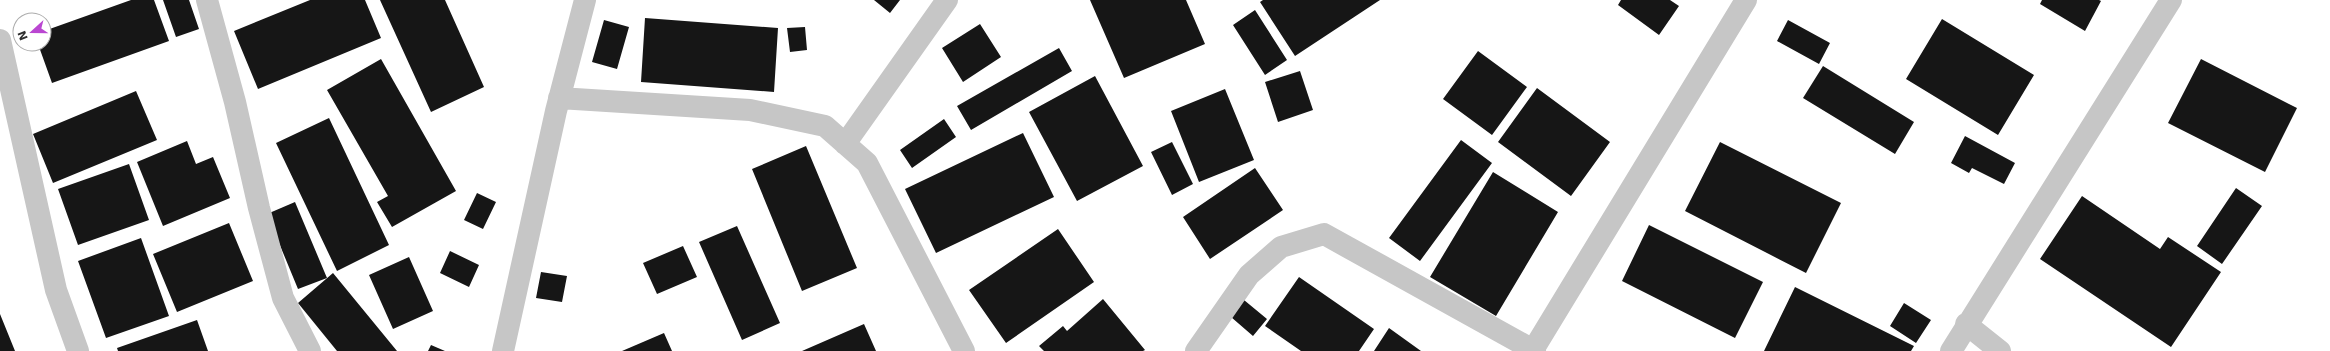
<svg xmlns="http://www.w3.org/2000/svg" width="2330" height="351" font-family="'DejaVu Sans',sans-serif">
<rect width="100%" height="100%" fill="#fff"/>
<path fill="#161616" d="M 131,0 L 154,0 L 169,41 L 52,83 L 38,44 L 44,44 L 44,31 Z
M 163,0 L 189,0 L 199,29 L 176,37 Z
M 310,0 L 365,0 L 381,38 L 258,89 L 234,31 Z
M 380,0 L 445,0 L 484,87 L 431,112 Z
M 874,0 L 900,0 L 890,13 Z
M 1090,0 L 1186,0 L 1205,44 L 1124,78 Z
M 1263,0 L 1380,0 L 1295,56 L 1260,2 Z
M 1621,0 L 1670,0 L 1679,6 L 1659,35 L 1618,5 Z
M 2042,0 L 2099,0 L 2101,1 L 2085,31 L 2040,4 Z
M 1255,10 L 1287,60 L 1265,75 L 1233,25 Z
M 645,18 L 778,28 L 774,92 L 641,82 Z
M 1942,19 L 2034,75 L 1998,135 L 1906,79 Z
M 604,20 L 629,27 L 617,69 L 592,62 Z
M 1788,20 L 1830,43 L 1819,64 L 1777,41 Z
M 980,24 L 1001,57 L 963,82 L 942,48 Z
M 805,27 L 807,50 L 790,52 L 787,28 Z
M 1059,48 L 1072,71 L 971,130 L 957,106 Z
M 1478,51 L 1527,87 L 1492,135 L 1443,99 Z
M 381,59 L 456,191 L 392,227 L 377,202 L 388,196 L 327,90 Z
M 2201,59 L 2297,108 L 2265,172 L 2168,123 Z
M 1823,66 L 1914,122 L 1895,154 L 1803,98 Z
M 1300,71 L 1313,110 L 1278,122 L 1265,82 Z
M 1095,76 L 1143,166 L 1077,201 L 1029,112 Z
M 1537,88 L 1610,142 L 1571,196 L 1498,142 Z
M 1225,89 L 1254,160 L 1199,182 L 1171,111 Z
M 136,91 L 157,140 L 53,183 L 33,134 Z
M 329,118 L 389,245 L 337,271 L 276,143 Z
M 944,119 L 956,137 L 912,168 L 900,150 Z
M 1023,133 L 1054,197 L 936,253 L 905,189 Z
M 1965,136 L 2015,163 L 2004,184 L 1972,168 L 1969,173 L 1951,163 Z
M 1461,140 L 1492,163 L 1420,261 L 1389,238 Z
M 187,141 L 196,164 L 213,157 L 230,198 L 163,226 L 137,162 Z
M 1172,142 L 1193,184 L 1172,195 L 1151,152 Z
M 1720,142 L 1841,203 L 1806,273 L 1685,211 Z
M 806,146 L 857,268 L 802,291 L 752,169 Z
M 129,164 L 149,220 L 78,245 L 58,189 Z
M 1255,168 L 1283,210 L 1210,259 L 1183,217 Z
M 1493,172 L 1558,212 L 1496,316 L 1430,277 Z
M 2236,188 L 2262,206 L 2222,264 L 2197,246 Z
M 477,193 L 496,202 L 483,229 L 464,220 Z
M 2082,196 L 2160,249 L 2168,237 L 2221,272 L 2171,347 L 2040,259 Z
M 295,202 L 327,278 L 298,289 L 267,214 Z
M 229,223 L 253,281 L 177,312 L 153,254 Z
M 1649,225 L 1763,282 L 1735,338 L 1622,281 Z
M 737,226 L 780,323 L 742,340 L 699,242 Z
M 1058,229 L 1094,282 L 1006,343 L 969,290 Z
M 141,238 L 169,316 L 106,338 L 78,261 Z
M 683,246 L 697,277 L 657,294 L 643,263 Z
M 450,251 L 479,265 L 469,287 L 440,273 Z
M 409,257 L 433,311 L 393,329 L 369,275 Z
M 541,272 L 567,276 L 562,302 L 536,298 Z
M 333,273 L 397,351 L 337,351 L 298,303 Z
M 1299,277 L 1374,329 L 1359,351 L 1301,351 L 1265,326 Z
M 1795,287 L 1914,346 L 1911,351 L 1764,351 Z
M 1103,299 L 1145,350 L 1143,351 L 1044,351 L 1039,346 L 1063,326 L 1067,331 Z
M 1244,300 L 1267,319 L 1253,336 L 1231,317 Z
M 1904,303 L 1931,320 L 1916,343 L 1890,326 Z
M 0,314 L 15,351 L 0,351 Z
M 197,320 L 208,351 L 118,351 L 117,348 Z
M 864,324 L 876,351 L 802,351 Z
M 1389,328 L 1421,351 L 1374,351 Z
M 664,333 L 672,351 L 622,351 Z
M 431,345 L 445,351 L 428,351 Z"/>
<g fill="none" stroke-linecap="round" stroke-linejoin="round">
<path stroke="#c6c6c6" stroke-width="22" d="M 207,0 L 235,102 L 259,208 L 283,298 L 310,351
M 0,40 L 56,290 L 78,351
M 559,98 L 750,110 L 825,126 L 867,163 L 964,351
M 845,144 L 947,0
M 1966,324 L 2000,351
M 1533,350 L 1746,0
M 503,351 L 556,111 L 585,0
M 1196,351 L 1249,275 L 1281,247 L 1324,234 L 1535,351
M 1951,351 L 2171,0"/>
</g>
<g transform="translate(32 32) rotate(249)"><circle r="19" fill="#ffffff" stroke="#acacac"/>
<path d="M0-3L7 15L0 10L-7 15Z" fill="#ba46d1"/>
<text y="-6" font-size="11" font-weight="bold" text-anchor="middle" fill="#2f2f2f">N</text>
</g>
</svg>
